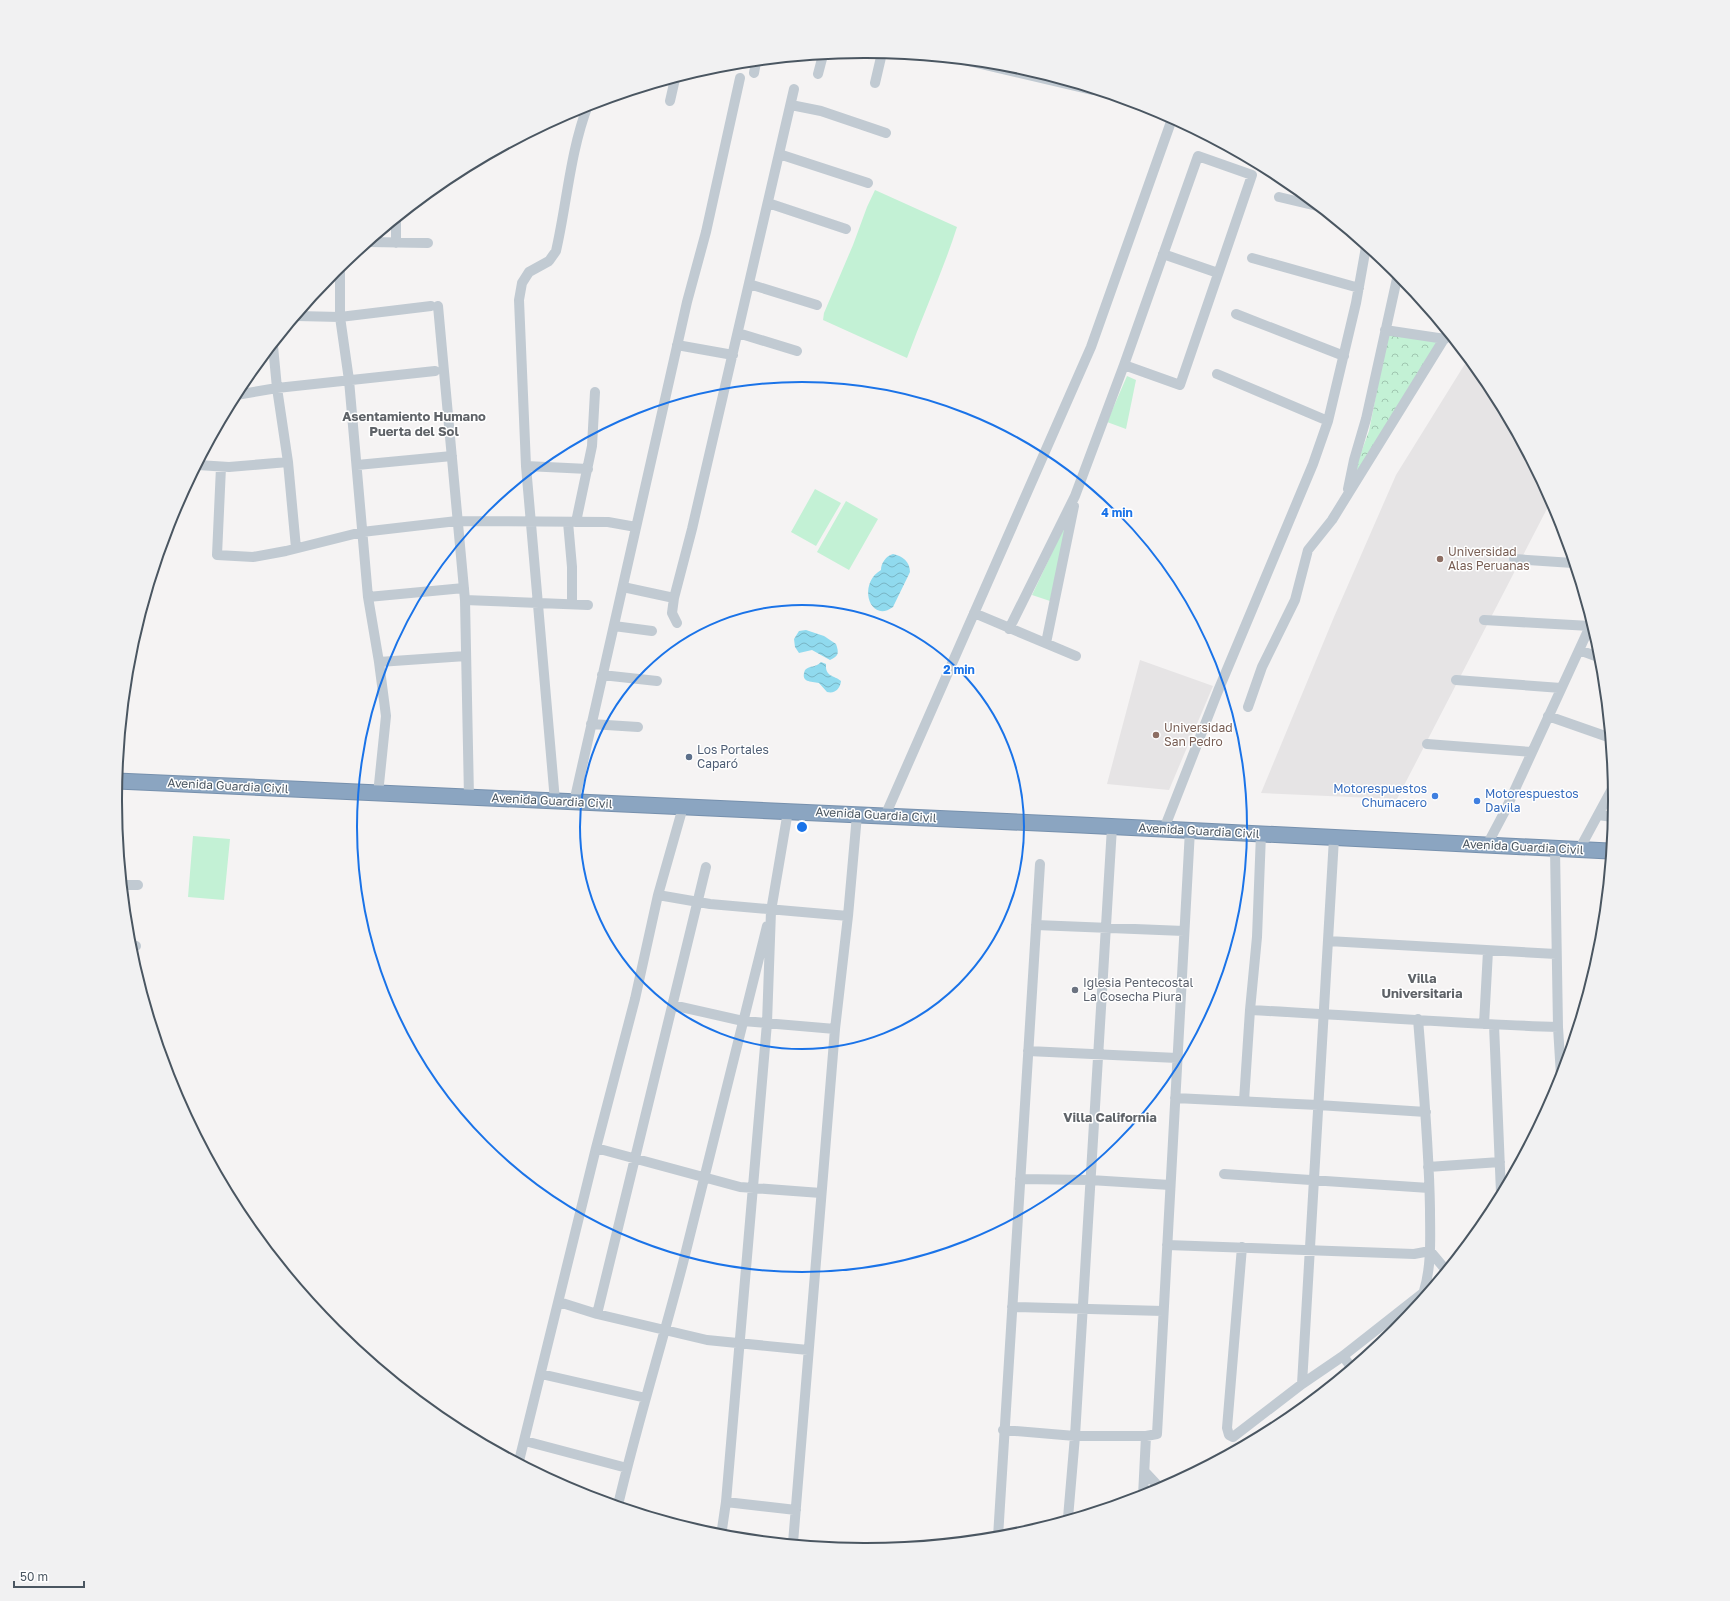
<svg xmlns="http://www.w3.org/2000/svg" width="1730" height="1601" font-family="'Golos Text',sans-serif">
<defs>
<pattern id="park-crowns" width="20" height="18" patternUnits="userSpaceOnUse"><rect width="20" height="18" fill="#c3f1d5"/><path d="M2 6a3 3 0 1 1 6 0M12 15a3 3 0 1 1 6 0" fill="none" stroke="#a0c6b0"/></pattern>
<pattern id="water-waves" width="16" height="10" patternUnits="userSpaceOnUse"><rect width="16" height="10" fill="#90daee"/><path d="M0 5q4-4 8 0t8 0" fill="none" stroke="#78b4c4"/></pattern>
</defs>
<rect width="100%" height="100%" fill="#f5f3f3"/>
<path fill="#e6e4e5" d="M 1468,359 L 1488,384 L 1551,501 L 1397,799 L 1261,793 L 1334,617 L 1396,475 Z
M 1140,660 L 1213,686 L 1169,790 L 1107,784 Z"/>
<path fill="#c3f1d5" d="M 875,190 L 957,227 C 943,271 923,314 907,358 L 823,320 L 824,313 L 853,245 L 867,207 Z
M 1127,376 L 1136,380 L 1126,429 L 1107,422 Z
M 815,489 L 841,503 L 816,546 L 791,532 Z
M 846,501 L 878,519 L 849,570 L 817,552 Z
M 1068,519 L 1050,601 L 1032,595 Z
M 193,836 L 230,839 L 224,900 L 188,897 Z"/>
<path fill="url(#park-crowns)" d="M 1388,334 L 1438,341 L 1358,470 L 1355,469 L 1369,431 Z"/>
<path fill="url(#water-waves)" d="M 893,554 C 903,556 910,562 910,572 L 893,607 C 870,624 857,584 881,570 C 881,563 886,556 893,554 Z
M 806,630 L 824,636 L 836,644 C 839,653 839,656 830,660 L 812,650 L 799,653 L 795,647 L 794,639 L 799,631 Z
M 821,662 L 826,664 C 825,677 834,675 841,681 C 840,689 835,694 827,692 L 819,683 C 811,681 800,683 805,670 C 810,665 816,668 821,662 Z"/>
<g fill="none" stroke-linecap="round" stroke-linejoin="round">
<defs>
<path id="highway" d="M 117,781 L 1081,825 L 1609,851"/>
</defs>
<use href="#highway" stroke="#7690ad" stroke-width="17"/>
<path stroke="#c1cad2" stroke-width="10" d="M 968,61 L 1092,90
M 754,73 L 756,62
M 818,74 L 823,55
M 875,83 L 882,53
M 670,101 L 675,79
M 791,105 L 821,111 L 886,133
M 779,154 L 868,183
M 1279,197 L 1317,206
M 768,203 L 846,229
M 370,242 L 428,243
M 396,243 L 396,221
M 1163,254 L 1218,273
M 1252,258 L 1359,288
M 340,267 L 340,317 L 349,380 L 368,597 L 379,662 L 386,716 L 378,794
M 749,284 L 817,305
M 438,306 L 465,600 L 469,797
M 1236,314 L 1344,356
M 297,316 L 340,317 L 431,306
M 1385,330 L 1445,339
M 738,333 L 797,351
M 677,345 L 733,355
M 273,346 L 277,388 L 288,462 L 296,548
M 1217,374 L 1328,421
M 236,395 L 277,388 L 435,371
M 198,465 L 229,467 L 288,462
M 357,465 L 452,456
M 526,466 L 588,469
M 221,467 L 217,555 L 253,557 L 286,551 L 362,532 L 457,521 L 608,522 L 636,527
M 1348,489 L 1354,460 L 1366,419 L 1398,274
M 568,522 L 572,567 L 572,604
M 576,522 L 592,446 L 595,392
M 1514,559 L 1573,563
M 623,587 L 674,598 L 672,613 L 677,623
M 368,597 L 464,588
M 674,598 L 692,529 L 794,89
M 465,600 L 588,605
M 974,613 L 1076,656
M 1484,620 L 1590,626
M 614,626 L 652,631
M 1009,629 L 1075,496 L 1124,365 L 1198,156 L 1252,175 L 1180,385 L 1124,365
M 1046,643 L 1074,506
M 1579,650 L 1601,658
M 379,662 L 466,656
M 602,675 L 657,681
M 1456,680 L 1561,688
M 1248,707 L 1262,667 L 1295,600 L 1308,550 L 1332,520 L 1447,334
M 1548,716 L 1608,737
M 591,724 L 638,727
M 1427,744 L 1532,752
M 555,801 L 526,466 L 519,300 L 522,283 L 529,272 L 549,261 L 556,251 C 567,203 570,152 588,105
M 574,802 L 687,302 L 706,232 L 740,78
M 1598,815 L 1613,817
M 885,816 L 1091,347 L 1172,119
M 1164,829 L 1218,691 L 1313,464 L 1328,421 L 1356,303 L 1366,247
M 1487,845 L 1505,811 L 1591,624
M 1555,849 L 1558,1027 L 1561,1076
M 1579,850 L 1613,787
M 124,885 L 138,885
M 658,895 L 710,904 L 848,916
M 1036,925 L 1184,931
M 1328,941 L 1556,954
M 130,946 L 136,946
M 672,1005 L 743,1021 L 835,1029
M 1250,1010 C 1353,1015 1455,1024 1558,1027
M 1418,1019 C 1423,1082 1429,1145 1430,1209 C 1430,1236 1432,1264 1424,1291
M 1484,1024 L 1488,951
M 1494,1025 L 1501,1193
M 1028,1051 L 1177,1058
M 1175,1098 L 1318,1105 L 1426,1112
M 1244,1101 L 1250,1010 L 1257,937 L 1261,834
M 596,1148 L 740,1187 L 821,1193
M 1428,1167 L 1500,1162
M 1224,1174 L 1429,1188
M 1020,1179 L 1090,1180 L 1170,1185
M 1167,1245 L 1414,1254 L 1430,1251 L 1445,1269
M 1242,1247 L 1227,1428 L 1229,1435 L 1233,1437 L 1302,1384 L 1343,1356 L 1432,1286
M 559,1302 L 597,1314 L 707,1340 L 808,1350
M 1012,1307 L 1163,1311
M 597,1314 L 706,867
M 1343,1356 L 1351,1367
M 541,1374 L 646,1398
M 1302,1384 L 1334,838
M 1003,1430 L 1075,1436 L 1146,1436 L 1157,1434 L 1190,830
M 525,1441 L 627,1468
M 519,1461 L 596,1148 L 635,999 L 658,895 L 683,807
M 1145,1472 L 1160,1488
M 1143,1496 L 1146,1436
M 726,1502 L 796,1510
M 618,1505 C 637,1424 662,1344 683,1263 C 712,1151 738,1038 767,926
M 1068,1518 L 1075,1436 L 1112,827
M 721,1536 L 726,1502 L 767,1023 L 771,911 L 788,811
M 998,1537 L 1040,864
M 793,1543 L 835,1029 L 848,916 L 857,815"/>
<use href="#highway" stroke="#8ba5c1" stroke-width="15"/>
</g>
<g fill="none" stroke="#1a73e8" stroke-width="2">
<circle cx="802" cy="827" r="222"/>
<circle cx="802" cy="827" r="445"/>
</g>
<g fill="#8d6e63" stroke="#fff" stroke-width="1.5">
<circle cx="1440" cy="559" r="4"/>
<circle cx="1156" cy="735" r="4"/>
</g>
<circle fill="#5c6f8a" stroke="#fff" stroke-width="1.5" cx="689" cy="757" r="4"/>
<g fill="#3f7fe0" stroke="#fff" stroke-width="1.5">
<circle cx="1435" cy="796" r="4"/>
<circle cx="1477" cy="801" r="4"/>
</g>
<circle fill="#6b7280" stroke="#fff" stroke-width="1.5" cx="1075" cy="990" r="4"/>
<g text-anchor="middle" stroke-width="3" stroke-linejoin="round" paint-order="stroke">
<g font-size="12" fill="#785e54" stroke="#fff" text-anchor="start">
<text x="1448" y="556">Universidad<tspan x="1448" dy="14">Alas Peruanas</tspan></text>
<text x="1164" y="732">Universidad<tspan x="1164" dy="14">San Pedro</tspan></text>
</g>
<g font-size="12" fill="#4e5e75" stroke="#fff" text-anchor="start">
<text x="697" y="754">Los Portales<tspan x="697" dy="14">Caparó</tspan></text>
</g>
<g font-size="12" fill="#4a5661" stroke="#fff">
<text transform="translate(228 786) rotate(3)" y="4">Avenida Guardia Civil</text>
<text transform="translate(552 801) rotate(3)" y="4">Avenida Guardia Civil</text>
<text transform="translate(876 815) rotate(3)" y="4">Avenida Guardia Civil</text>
<text transform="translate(1199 831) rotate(3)" y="4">Avenida Guardia Civil</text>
<text transform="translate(1523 847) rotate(3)" y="4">Avenida Guardia Civil</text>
</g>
<g font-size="12" fill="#366cbe" stroke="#fff" text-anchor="end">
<text x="1427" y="793">Motorespuestos<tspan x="1427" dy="14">Chumacero</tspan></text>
<text x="1485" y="798" text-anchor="start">Motorespuestos<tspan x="1485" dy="14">Davila</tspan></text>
</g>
<g font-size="12" fill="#5b616d" stroke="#fff" text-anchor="start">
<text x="1083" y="987">Iglesia Pentecostal<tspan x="1083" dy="14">La Cosecha Piura</tspan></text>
</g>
<g font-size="13" font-weight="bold" fill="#5f6368" stroke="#fff">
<text x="414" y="421">Asentamiento Humano<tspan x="414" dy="15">Puerta del Sol</tspan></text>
<text x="1422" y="983">Villa<tspan x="1422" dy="15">Universitaria</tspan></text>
<text x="1110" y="1122">Villa California</text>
</g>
</g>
<path d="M0 0H1730V1601H0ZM864 58H866A742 742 0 0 1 1608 800V801A742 742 0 0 1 866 1543H864A742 742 0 0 1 122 801V800A742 742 0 0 1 864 58Z" fill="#f1f1f2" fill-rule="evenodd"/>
<path fill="none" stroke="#4a5661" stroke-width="2" d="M864 58H866A742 742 0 0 1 1608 800V801A742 742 0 0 1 866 1543H864A742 742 0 0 1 122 801V800A742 742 0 0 1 864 58Z"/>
<circle cx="802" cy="827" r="6" fill="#1a73e8" stroke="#fff" stroke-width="2"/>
<g font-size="12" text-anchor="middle" font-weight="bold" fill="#1a73e8" stroke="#fff" stroke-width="3" stroke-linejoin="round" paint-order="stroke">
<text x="1117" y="517">4 min</text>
<text x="959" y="674">2 min</text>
</g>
<path d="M14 1581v6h70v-6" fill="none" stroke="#4a5661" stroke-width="2"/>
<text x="20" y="1581" font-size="12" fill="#4a5661" stroke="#ffffff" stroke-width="3" paint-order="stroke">50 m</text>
</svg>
